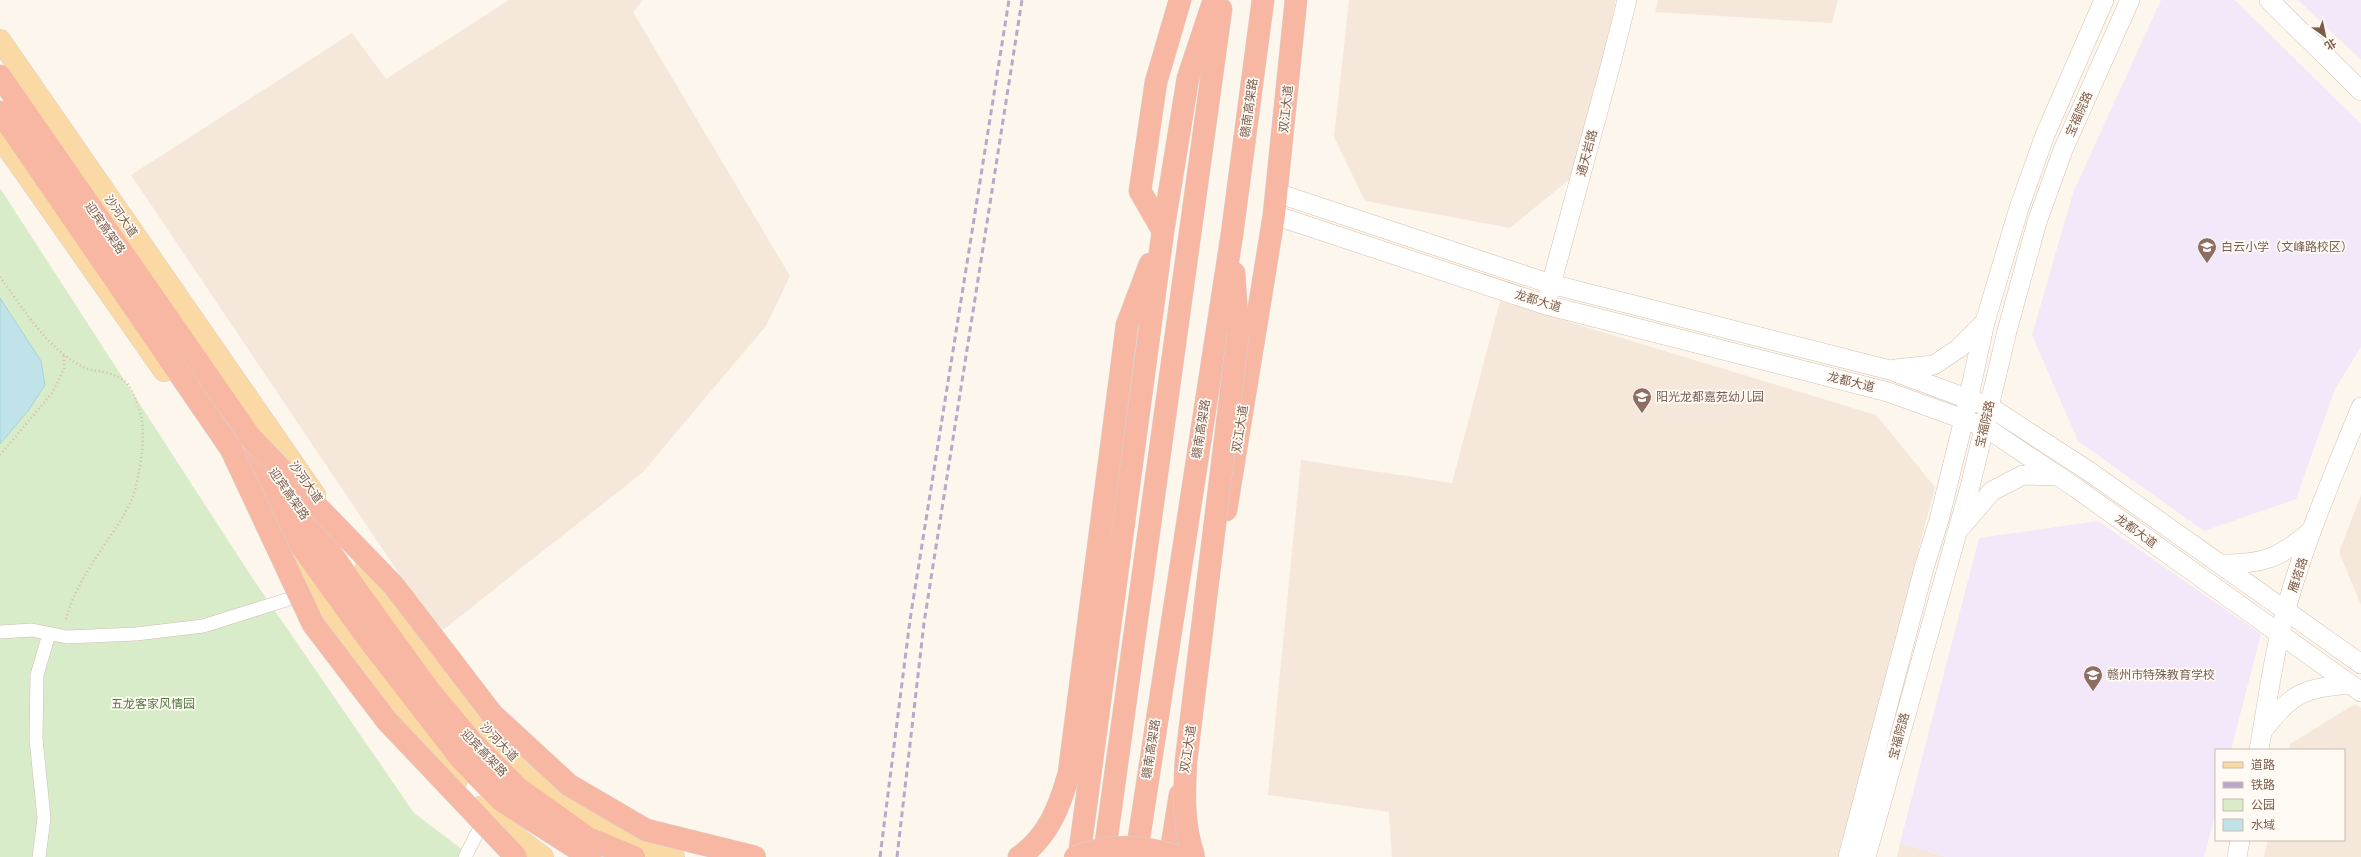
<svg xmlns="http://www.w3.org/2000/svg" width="2361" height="857" font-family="Mulish,'Noto Sans SC',sans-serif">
<rect width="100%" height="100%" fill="#fdf6ec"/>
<path fill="#f5e8da" d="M 509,0 L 643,0 L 633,12 L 790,276 L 766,326 L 642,473 L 439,633 L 131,175 L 352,33 L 386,79 Z
M 1349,0 L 1616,0 L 1576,174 L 1510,228 L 1365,201 L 1334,137 Z
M 1658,0 L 1838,0 L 1832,23 L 1655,12 Z
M 1500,301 L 1876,415 L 1935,487 L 1839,857 L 1392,857 L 1389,812 L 1268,795 L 1301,460 L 1452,483 Z
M 2361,495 L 2361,605 L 2339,552 Z
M 2355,704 L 2361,708 L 2361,857 L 2264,857 L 2268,840 L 2344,840 L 2344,750 L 2289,750 L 2290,744 Z
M 1900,843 L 1947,857 L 1897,857 Z"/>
<path fill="#f3e8fa" d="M 2161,0 L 2235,0 L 2361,124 L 2361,347 L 2335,389 L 2296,499 L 2204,531 L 2078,441 L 2032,335 L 2073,193 Z
M 2298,0 L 2361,0 L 2361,60 Z
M 2098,521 L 2261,634 L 2231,750 L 2216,750 L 2216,811 L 2204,857 L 1947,857 L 1900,843 L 1979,538 Z"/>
<path fill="#d8ecc9" d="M 0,188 L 253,579 L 414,813 L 472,857 L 0,857 Z"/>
<path fill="#bfe3e8" stroke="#a5d3da" d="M 0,298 L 41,361 L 45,385 L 28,411 L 0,444 Z"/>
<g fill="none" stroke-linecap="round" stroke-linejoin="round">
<defs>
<path id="street" d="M 0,632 L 32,630 L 67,637 L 136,634 L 203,626 L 286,600
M 39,857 L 44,818 L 36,739 L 37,675 L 49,634
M 465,857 L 485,818"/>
<path id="secondary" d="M 2269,0 L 2361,91
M 1277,193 L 1551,284 L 1890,370 L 1990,407 L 2090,472 L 2361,664
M 1274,215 L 1546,305 L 1888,392 L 1985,427 L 2076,488 L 2361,692
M 1548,296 L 1609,71 L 1627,0
M 1895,369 L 1934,365 L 1959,348 L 1985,322
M 1962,526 L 1992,491 L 2023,475 L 2057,476
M 2220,564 C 2263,564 2279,559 2312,530
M 2265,728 C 2292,692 2306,688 2350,684
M 2259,750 C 2266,711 2271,672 2280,633 C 2298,556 2331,481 2361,407
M 1848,857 L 1924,568 L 1939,520 L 1964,419 L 1985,322 L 2019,208 L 2045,135 L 2104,0
M 1866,857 L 1971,483 L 2007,331 L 2037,222 L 2063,150 L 2130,0
M 2237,857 L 2240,840"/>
<path id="primary" d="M 0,40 L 315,495
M 0,137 L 164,371
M 284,540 L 407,724 L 457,780
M 366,567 L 466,707 L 497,742 L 560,803 L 646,848 L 674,857
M 480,807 L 487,815 L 543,857"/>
<path id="highway" d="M 0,76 L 358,592 L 429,690 L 473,743 L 518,788 L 588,838 L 634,857
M 0,112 L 231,449 L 368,639 L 460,758 L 502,801 L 590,857
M 1163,231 L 1140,191 L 1156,82 L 1180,0
M 1234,273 L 1238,334
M 1226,510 L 1274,215 L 1296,0
M 1019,857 C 1048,837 1060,806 1069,773 L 1127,325 L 1150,264
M 1079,857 L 1163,231 L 1188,78 L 1214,0
M 1104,857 L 1221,9
M 1136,857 L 1232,234 L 1263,0
M 1170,857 L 1180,795"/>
</defs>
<use href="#street" stroke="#d1beb0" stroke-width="14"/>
<use href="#secondary" stroke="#d6c0b0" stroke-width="20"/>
<use href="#primary" stroke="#dad1cd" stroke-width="22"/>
<use href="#highway" stroke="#dad1cd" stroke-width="23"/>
<path stroke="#d9b8a5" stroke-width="2.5" stroke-dasharray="1 3" stroke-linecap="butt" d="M 0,277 C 23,308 47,349 83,367 C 95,373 107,369 123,380 C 132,386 136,399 139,409 C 144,423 143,438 142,453 C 139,472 137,491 127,509 C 105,549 78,575 65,622
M 0,455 L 52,393 L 64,369 L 64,354"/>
<use href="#street" stroke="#fff" stroke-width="13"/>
<use href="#secondary" stroke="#fff" stroke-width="19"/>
<use href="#primary" stroke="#fbd9a5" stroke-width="21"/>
<use href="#highway" stroke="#f7b7a3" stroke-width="22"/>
<path stroke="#b9a8c9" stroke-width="3" stroke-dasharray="6 4" stroke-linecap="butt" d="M 880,857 L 910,620 L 1009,0
M 897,857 L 924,623 L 1022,0"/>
<defs>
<path id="highway-bridge" d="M 249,436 L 394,586 L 492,714 L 569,785 L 646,830 L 755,857
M 231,449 L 313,624 L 387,721 L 516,857
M 1075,857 C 1112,843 1142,845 1179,857
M 1194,857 C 1183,825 1184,795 1186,761 L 1238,334"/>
</defs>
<use href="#highway-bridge" stroke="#dad1cd" stroke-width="23" stroke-linecap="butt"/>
<use href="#highway-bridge" stroke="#f7b7a3" stroke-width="22"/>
</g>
<defs>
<symbol id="school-pin" viewBox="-11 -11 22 30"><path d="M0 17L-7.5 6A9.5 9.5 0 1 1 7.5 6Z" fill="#8d6e63" stroke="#fffaf3"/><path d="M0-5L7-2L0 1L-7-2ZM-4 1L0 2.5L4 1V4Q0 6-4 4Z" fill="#fff"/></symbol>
</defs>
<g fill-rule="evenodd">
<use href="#school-pin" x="2196" y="236" width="22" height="30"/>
<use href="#school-pin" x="1631" y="386" width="22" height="30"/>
<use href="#school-pin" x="2082" y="664" width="22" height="30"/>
</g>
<g text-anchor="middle" stroke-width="3.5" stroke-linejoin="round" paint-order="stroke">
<g font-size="12" fill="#7a5c4d" stroke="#fffaf3">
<text transform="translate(1249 108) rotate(-82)" y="4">赣南高架路</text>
<text transform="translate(1286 109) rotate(-84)" y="4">双江大道</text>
<text transform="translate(2079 114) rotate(-66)" y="4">宝福院路</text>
<text transform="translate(1587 153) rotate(-75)" y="4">通天岩路</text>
<text transform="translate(121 216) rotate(55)" y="4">沙河大道</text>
<text transform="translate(105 228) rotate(55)" y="4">迎宾高架路</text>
<text transform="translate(1538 301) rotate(17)" y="4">龙都大道</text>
<text transform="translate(1851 382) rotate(14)" y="4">龙都大道</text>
<text transform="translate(1985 424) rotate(-77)" y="4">宝福院路</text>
<text transform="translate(1201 429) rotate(-81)" y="4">赣南高架路</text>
<text transform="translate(1240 429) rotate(-81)" y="4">双江大道</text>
<text transform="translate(306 482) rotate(55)" y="4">沙河大道</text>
<text transform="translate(289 494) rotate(55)" y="4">迎宾高架路</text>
<text transform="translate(2136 531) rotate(36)" y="4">龙都大道</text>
<text transform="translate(2298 575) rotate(-72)" y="4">雁塔路</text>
<text transform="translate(1899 736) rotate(-75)" y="4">宝福院路</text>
<text transform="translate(499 742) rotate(46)" y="4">沙河大道</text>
<text transform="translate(1151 749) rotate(-81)" y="4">赣南高架路</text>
<text transform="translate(1188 749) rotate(-81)" y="4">双江大道</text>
<text transform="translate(484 753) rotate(46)" y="4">迎宾高架路</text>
</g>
<g font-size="12" fill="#785e54" stroke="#fffaf3" text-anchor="start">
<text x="2221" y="251">白云小学（文峰路校区）</text>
<text x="1656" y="401">阳光龙都嘉苑幼儿园</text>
<text x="2107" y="679">赣州市特殊教育学校</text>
</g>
<g font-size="12" fill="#537a41" stroke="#fffaf3">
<text x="153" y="708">五龙客家风情园</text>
</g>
</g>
<rect x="2215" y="749" width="130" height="92" fill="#fffaf3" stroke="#cabbb1"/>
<rect x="2223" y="762" width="20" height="6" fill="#fbd9a5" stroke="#cabbb1"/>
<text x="2251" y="769" font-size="12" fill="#7a5c4d">道路</text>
<rect x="2223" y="782" width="20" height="6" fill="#b9a8c9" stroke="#cabbb1"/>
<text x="2251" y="789" font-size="12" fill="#7a5c4d">铁路</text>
<rect x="2223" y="799" width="20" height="12" fill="#d8ecc9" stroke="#cabbb1"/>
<text x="2251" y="809" font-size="12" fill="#7a5c4d">公园</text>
<rect x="2223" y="819" width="20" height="12" fill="#bfe3e8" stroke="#cabbb1"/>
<text x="2251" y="829" font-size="12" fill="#7a5c4d">水域</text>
<g transform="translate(2325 36) rotate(147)" stroke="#fffaf3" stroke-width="3" paint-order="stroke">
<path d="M0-3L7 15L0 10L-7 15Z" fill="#7a5c4d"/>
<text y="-6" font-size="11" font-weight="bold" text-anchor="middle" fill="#7a5c4d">北</text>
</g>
</svg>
